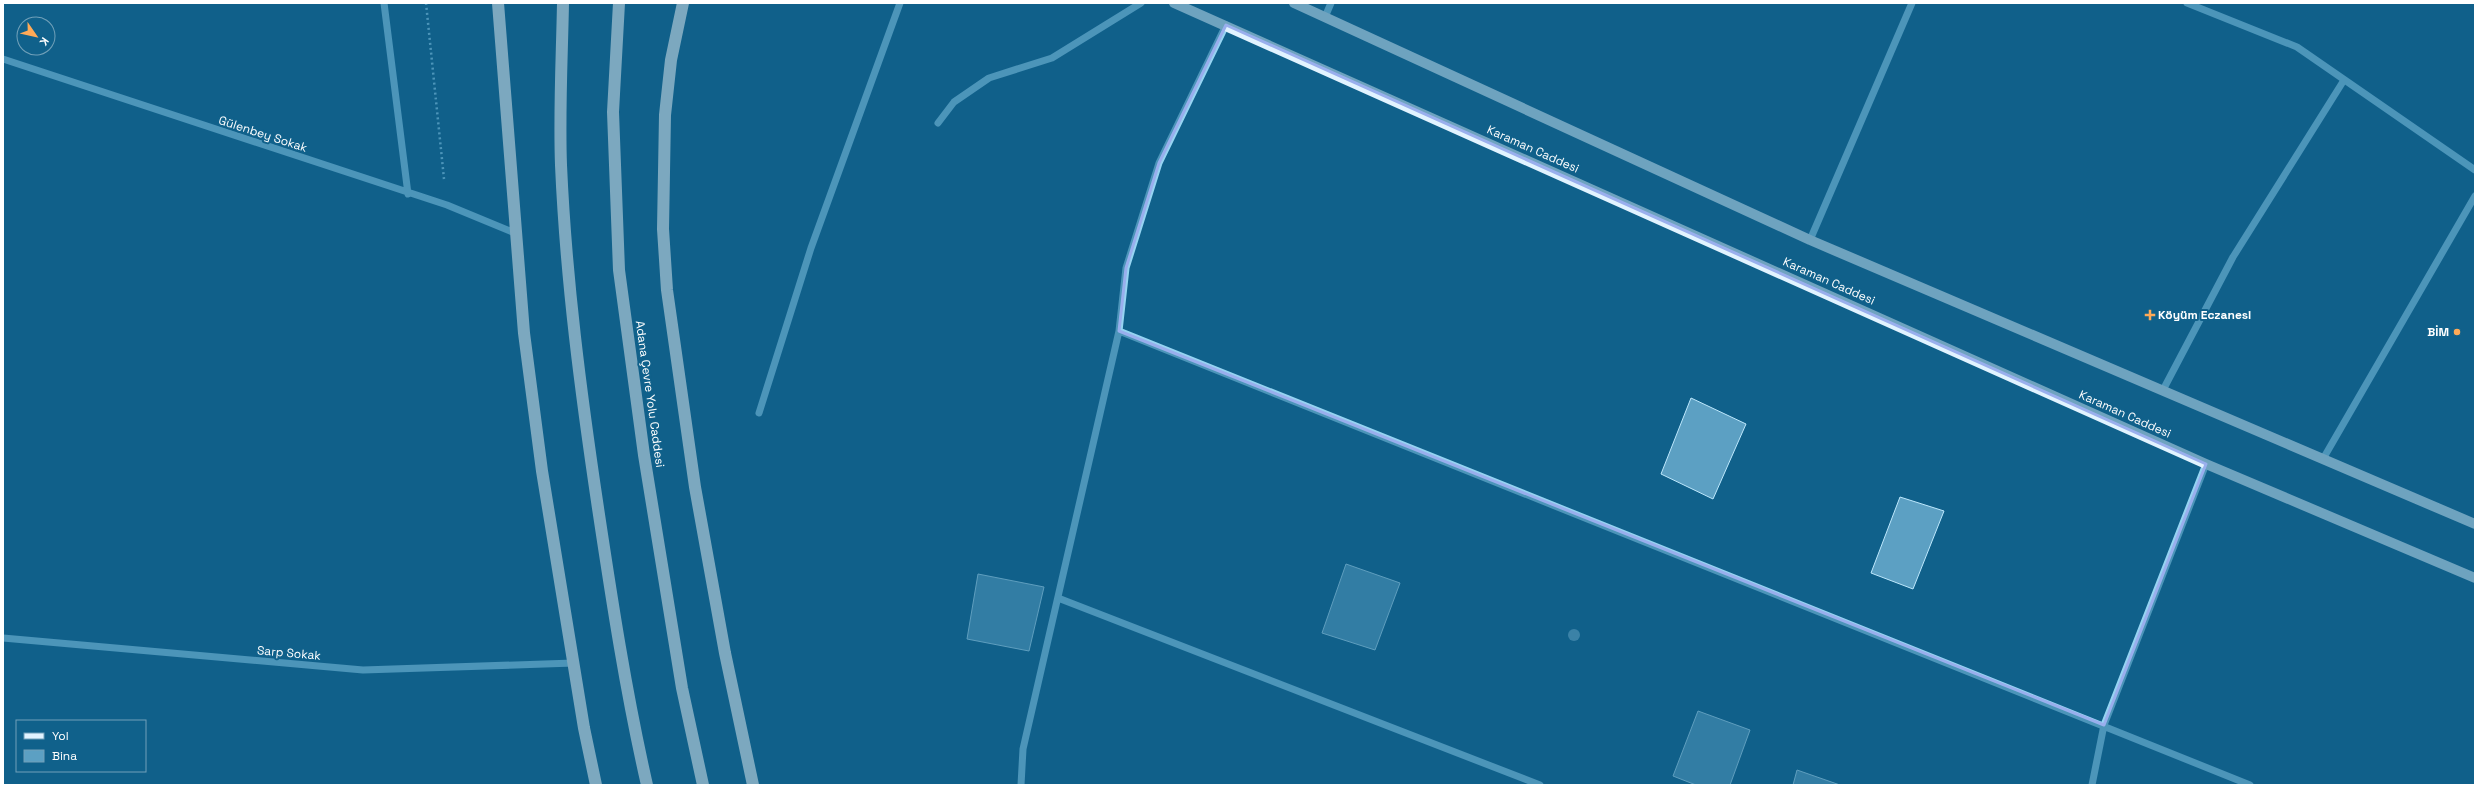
<svg xmlns="http://www.w3.org/2000/svg" width="2478" height="788" font-family="'Space Grotesk',sans-serif">
<rect width="100%" height="100%" fill="#10618b"/>
<path fill="#5ca0c3" stroke="#bde8fd" d="M 1691,398 L 1746,424 L 1713,499 L 1661,474 Z
M 1900,497 L 1944,511 L 1913,589 L 1871,573 Z
M 1346,564 L 1400,583 L 1375,650 L 1322,633 Z
M 978,574 L 1044,587 L 1029,651 L 967,639 Z
M 1698,711 L 1750,730 L 1730,785 L 1696,785 L 1673,776 Z
M 1797,770 L 1840,785 L 1793,785 Z"/>
<g fill="none" stroke-linecap="round" stroke-linejoin="round">
<path stroke="#96d4f2" stroke-width="2.5" stroke-dasharray="2 3" stroke-linecap="butt" d="M 426,3 L 444,179"/>
<path stroke="#96d4f2" stroke-width="7" d="M 384,3 L 408,194
M 2187,3 L 2297,47 L 2475,170
M 1325,17 L 1331,3
M 3,59 L 447,205 L 515,233
M 938,123 L 954,102 L 989,78 L 1052,58 L 1141,3
M 1810,240 L 1912,3
M 1119,331 L 1126,268 L 1159,163 L 1226,25
M 2163,390 L 2233,257 L 2344,80
M 759,413 L 811,248 L 900,3
M 2323,459 L 2475,196
M 1058,598 L 1540,785
M 3,638 L 363,670 L 574,663
M 1021,785 L 1023,749 L 1119,331 L 2250,785
M 2092,785 L 2104,725 L 2206,464"/>
<path stroke="#e1f3ff" stroke-width="10" d="M 1174,3 L 2206,464 L 2475,578
M 1294,3 L 1810,240 L 2475,524"/>
<path stroke="#fff" stroke-width="12" d="M 498,3 L 524,333 L 542,471 L 584,728 L 596,785
M 563,3 C 562,57 559,111 561,165 C 566,280 581,394 598,508 C 612,601 626,693 647,785
M 619,3 L 613,112 L 619,270 L 644,455 L 682,688 L 703,785
M 683,3 L 671,60 L 665,115 L 663,229 L 667,290 L 695,487 L 725,653 L 753,785"/>
</g>
<circle fill="#6fabca" cx="1574" cy="635" r="6"/>
<path d="M0 0H2478V788H0ZM 1226,25 L 2206,464 L 2104,725 L 1119,331 L 1126,268 L 1159,163 Z" fill="#10618b" fill-opacity=".55" fill-rule="evenodd"/>
<path fill="none" stroke="#99afed" stroke-width="3" stroke-linejoin="round" d="M 1226,25 L 2206,464 L 2104,725 L 1119,331 L 1126,268 L 1159,163 Z"/>
<g fill="#ffaa57" stroke="#10618b" stroke-width="1.5">
<path d="M2148 309h4v4h4v4h-4v4h-4v-4h-4v-4h4z"/>
<circle cx="2457" cy="332" r="4"/>
</g>
<g text-anchor="middle" stroke-width="4" stroke-linejoin="round" paint-order="stroke">
<g font-size="12" fill="#fff" stroke="#10618b">
<text transform="translate(263 134) rotate(18)" y="4">Gülenbey Sokak</text>
<text transform="translate(1533 149) rotate(24)" y="4">Karaman Caddesi</text>
<text transform="translate(1829 281) rotate(24)" y="4">Karaman Caddesi</text>
<text transform="translate(650 394) rotate(82)" y="4">Adana Çevre Yolu Caddesi</text>
<text transform="translate(2125 414) rotate(24)" y="4">Karaman Caddesi</text>
<text transform="translate(289 653) rotate(5)" y="4">Sarp Sokak</text>
</g>
<g font-size="12" font-weight="bold" fill="#fff" stroke="#10618b" text-anchor="start">
<text x="2158" y="319">Köyüm Eczanesi</text>
<text x="2449" y="336" text-anchor="end">BİM</text>
</g>
</g>
<rect width="2478" height="788" fill="none" stroke="#ffffff" stroke-width="8"/>
<rect x="16" y="720" width="130" height="52" fill="#10618b" stroke="#70a0b9"/>
<rect x="24" y="733" width="20" height="6" fill="#e1f3ff" stroke="#70a0b9"/>
<text x="52" y="740" font-size="12" fill="#ffffff">Yol</text>
<rect x="24" y="750" width="20" height="12" fill="#5ca0c3" stroke="#70a0b9"/>
<text x="52" y="760" font-size="12" fill="#ffffff">Bina</text>
<g transform="translate(36 36) rotate(124)"><circle r="19" fill="#10618b" stroke="#70a0b9"/>
<path d="M0-3L7 15L0 10L-7 15Z" fill="#ffaa57"/>
<text y="-6" font-size="11" font-weight="bold" text-anchor="middle" fill="#ffffff">K</text>
</g>
</svg>
